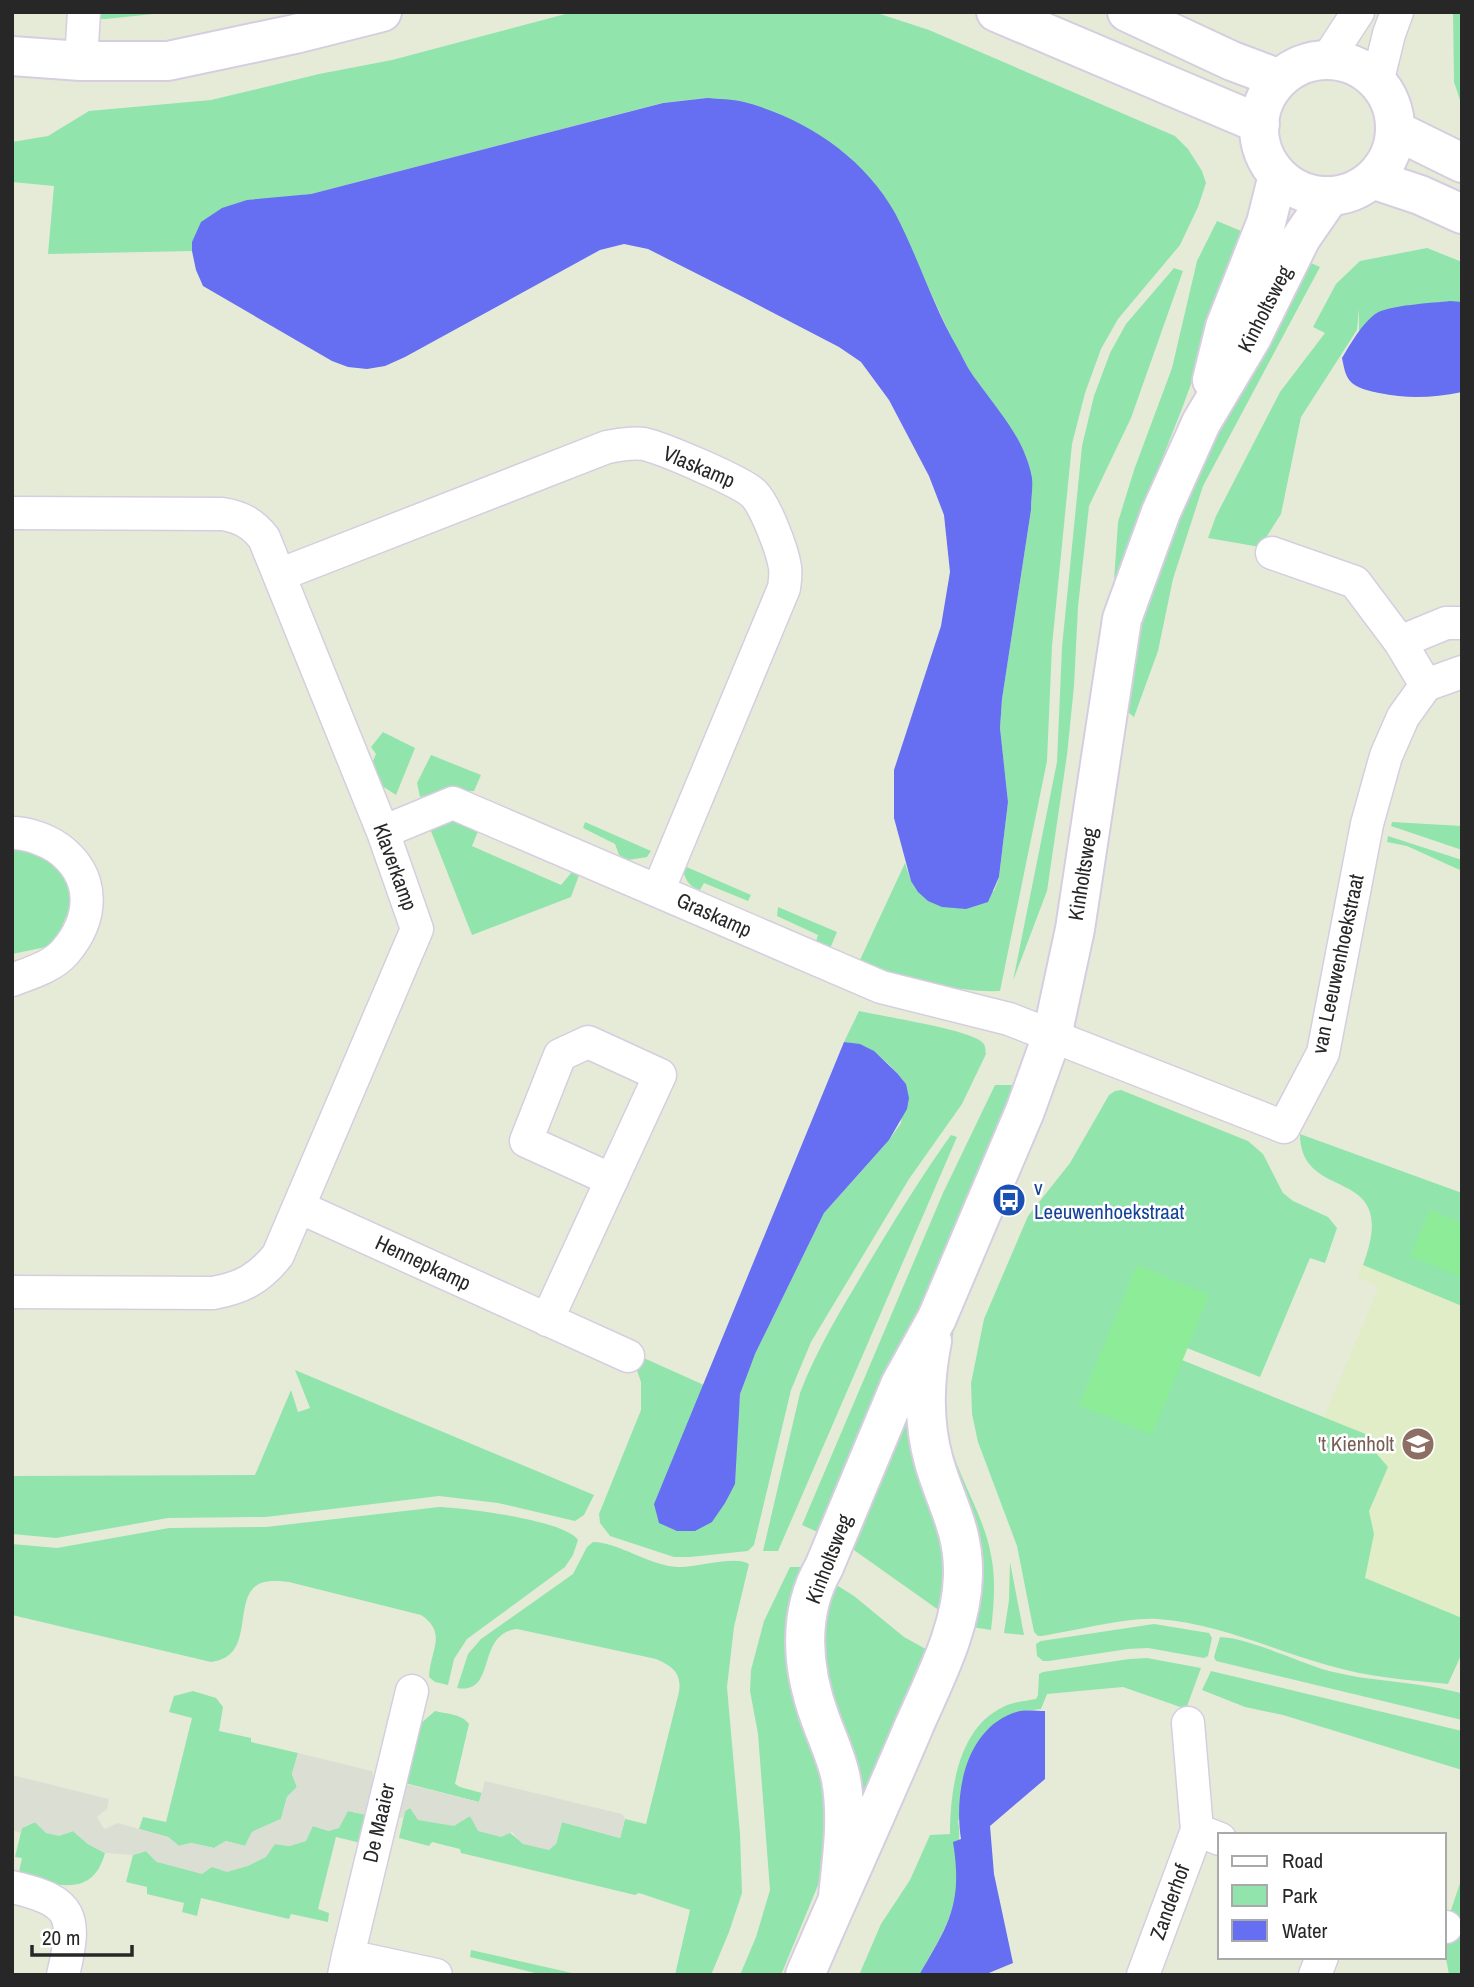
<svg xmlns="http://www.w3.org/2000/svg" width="1474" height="1987" font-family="'Archivo Narrow',sans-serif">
<rect width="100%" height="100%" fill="#e6ebd8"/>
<path fill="#e0edc6" d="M 1363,1265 L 1462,1306 L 1462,1618 L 1365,1578 L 1374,1534 L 1369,1511 L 1388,1467 L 1375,1452 L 1324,1417 L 1379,1287 L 1357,1277 Z"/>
<path fill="#92e4ad" d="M 98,12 L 172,12 L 106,19 L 99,19 Z
M 573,12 L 874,12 L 929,30 L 1175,136 L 1188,149 L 1202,171 L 1206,183 L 1198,207 L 1180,245 L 1118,319 L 1101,349 L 1085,393 L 1072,444 L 1052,646 L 1047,761 L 1000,991 C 951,993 905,976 859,962 L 905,863 L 911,881 L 994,891 L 999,878 L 1008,802 L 1000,728 L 1002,699 L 1031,510 L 1032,480 L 1025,454 L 974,379 L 953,341 L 894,213 L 742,102 L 707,98 L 662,103 L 311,194 L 283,197 L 192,242 L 192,251 L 48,254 L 54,186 L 12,182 L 12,142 L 48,136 L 89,111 L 211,100 L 319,74 L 392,60 Z
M 1453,12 L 1462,12 L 1462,106 L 1454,82 Z
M 1217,221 L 1246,233 L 1183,406 L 1114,581 L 1118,522 L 1134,470 L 1172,368 L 1197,261 Z
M 1427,248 L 1462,262 L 1462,302 L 1413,305 L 1376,313 L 1359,332 L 1359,309 L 1357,330 L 1301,417 L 1281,514 L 1260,547 L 1208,538 L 1216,516 L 1280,392 L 1325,333 L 1313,327 L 1336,284 L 1360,261 Z
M 1304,260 L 1320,267 L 1203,486 L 1173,579 L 1158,651 L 1134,717 L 1129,713 C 1125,685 1132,666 1138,639 C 1169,505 1242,382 1304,260 Z
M 1174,268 L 1183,271 L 1131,418 L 1089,506 L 1078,607 L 1074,686 L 1067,755 L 1047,891 L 1013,981 L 1057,762 L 1062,647 L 1082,446 L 1094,396 L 1110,353 L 1126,324 Z
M 383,732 L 415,748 L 396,795 L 379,784 L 370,768 L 376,754 L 371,747 Z
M 431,755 L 481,775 L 474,791 L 445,791 L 420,797 L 417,783 Z
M 448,816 L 481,824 L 472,846 L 561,885 L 576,867 L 582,867 L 571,897 L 472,935 L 429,826 Z
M 585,822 L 651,851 L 647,857 L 628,860 L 619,855 L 615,844 L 583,828 Z
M 1392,822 L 1462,826 L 1462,850 L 1391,826 Z
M 1388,836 L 1462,860 L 1462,871 L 1407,846 L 1387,842 Z
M 12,848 L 42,849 L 70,873 L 71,905 L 55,943 L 46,947 L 12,954 Z
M 682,865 L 751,895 L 748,901 L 704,883 L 700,890 C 688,887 684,877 682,865 Z
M 778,907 L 837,932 L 829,951 L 815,944 L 818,935 L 777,916 Z
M 859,1011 C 880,1016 973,1030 983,1043 C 986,1046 985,1050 986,1054 L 962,1104 L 909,1179 L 811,1342 L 791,1390 L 754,1545 L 748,1551 L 690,1557 L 674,1557 L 610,1536 L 600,1523 L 599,1514 L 641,1410 L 641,1382 L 634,1362 L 637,1355 L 704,1385 L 654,1504 L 712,1522 L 735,1484 L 736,1435 L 740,1394 L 745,1374 L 824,1213 L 889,1140 L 901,1123 L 906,1084 C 890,1063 871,1045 844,1042 Z
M 995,1085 L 1012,1085 L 1008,1104 L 824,1535 L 802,1525 L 943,1193 Z
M 1121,1090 L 1248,1141 L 1263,1154 L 1283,1193 L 1293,1201 L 1328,1217 L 1337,1228 L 1325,1263 L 1310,1258 L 1260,1377 L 1187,1348 L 1209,1295 L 1152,1435 L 1182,1360 L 1373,1437 L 1375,1452 L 1388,1467 L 1369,1511 L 1374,1534 L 1365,1578 L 1462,1618 L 1462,1653 L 1448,1684 C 1408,1680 1366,1677 1327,1665 C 1271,1649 1216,1623 1158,1619 C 1127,1617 1074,1631 1042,1636 L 1038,1636 L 1034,1632 L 1017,1546 L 978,1442 L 972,1414 L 971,1383 L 984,1319 L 1028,1216 L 1070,1163 L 1109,1095 L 1115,1091 Z
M 1300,1134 L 1462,1193 L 1462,1306 L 1363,1265 C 1402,1161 1300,1206 1300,1134 Z
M 951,1135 L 957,1137 L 778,1551 L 763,1551 L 800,1393 C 817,1348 843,1307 867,1266 C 894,1221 921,1177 951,1135 Z
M 956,1320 C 947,1362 940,1401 950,1443 C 960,1481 984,1516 991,1555 C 996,1579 994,1605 991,1630 L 965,1626 L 940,1446 L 941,1358 Z
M 295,1370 L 594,1495 L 584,1515 L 575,1521 L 498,1503 L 439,1496 L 266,1517 L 168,1518 L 56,1538 L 12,1534 L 12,1476 L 255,1475 L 291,1390 L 298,1412 L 310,1408 Z
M 910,1390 L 947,1531 L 947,1616 L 844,1543 Z
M 439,1507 C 465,1508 565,1520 578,1540 L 573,1555 L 565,1567 L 467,1639 L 454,1659 L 448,1685 L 435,1682 L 429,1677 C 430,1650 448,1633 421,1615 L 289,1582 C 280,1581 270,1580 261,1583 C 230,1596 258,1657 211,1662 L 12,1615 L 12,1544 L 57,1548 L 169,1528 L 266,1527 Z
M 593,1542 C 618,1542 650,1566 678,1567 C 696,1568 735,1555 749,1564 L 734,1627 L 727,1687 L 740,1834 L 742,1893 L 729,1932 L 711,1975 L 675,1975 L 690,1910 L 639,1893 L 635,1895 L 461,1853 L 460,1849 L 432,1842 L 429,1846 L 399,1838 L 405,1811 L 410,1808 C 449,1813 494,1814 523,1844 L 556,1844 L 562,1822 L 620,1838 L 625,1819 L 646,1824 L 679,1692 C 682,1673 672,1666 656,1659 L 517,1629 C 475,1634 498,1695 457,1688 L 468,1654 L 481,1639 L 573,1574 L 587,1547 Z
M 1010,1562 L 1024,1635 L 1004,1633 L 1009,1600 Z
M 790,1567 L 813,1567 L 828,1861 L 781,1975 L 740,1975 L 756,1937 L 770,1890 L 758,1734 L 750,1691 L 751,1670 L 764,1621 Z
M 827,1579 L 854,1596 L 904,1637 L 933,1653 L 864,1819 L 818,1678 Z
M 1154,1624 L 1209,1633 L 1212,1638 L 1208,1656 L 1204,1658 L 1148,1648 L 1128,1649 L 1049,1661 L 1043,1661 L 1037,1656 L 1036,1644 L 1041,1641 Z
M 1220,1637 C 1249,1638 1298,1662 1329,1671 C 1371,1682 1415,1681 1457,1692 L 1462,1694 L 1462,1720 L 1216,1661 L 1214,1657 Z
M 1147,1658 L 1201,1668 L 1186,1709 L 1123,1687 L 1047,1694 L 1041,1709 L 1015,1712 L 958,1821 C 961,1837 958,1848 957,1864 C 956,1871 958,1878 957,1886 C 953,1919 936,1946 919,1975 L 859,1975 L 881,1924 L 910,1880 L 930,1835 L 950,1834 C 950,1791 958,1728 1003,1707 C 1013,1702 1025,1701 1036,1699 L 1038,1695 L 1039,1674 L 1043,1672 L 1129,1659 Z
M 1211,1671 L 1462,1731 L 1462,1770 L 1283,1715 L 1245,1707 L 1202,1690 Z
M 193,1691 L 216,1698 L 223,1707 L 219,1731 L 251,1738 L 251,1742 L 298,1753 L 292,1774 L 297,1787 L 287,1797 L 281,1819 L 252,1832 L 245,1846 L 226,1841 L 214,1848 L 191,1843 L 179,1846 L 168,1837 L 139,1829 L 143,1817 L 166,1822 L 192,1718 L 169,1712 L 174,1696 Z
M 435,1711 C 447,1714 462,1714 469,1724 L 455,1784 L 460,1787 L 482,1793 L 479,1802 L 405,1783 L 420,1724 Z
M 348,1811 L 367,1815 L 361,1843 L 336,1837 L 318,1909 L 329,1913 L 328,1922 L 291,1914 L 289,1919 L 201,1898 L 197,1916 L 182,1912 L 184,1903 L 147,1894 L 147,1887 L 126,1882 L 133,1855 L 146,1851 L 157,1862 L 212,1867 L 275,1844 L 290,1846 L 313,1826 L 329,1831 Z
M 35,1822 C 48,1835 56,1838 73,1831 L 88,1844 L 105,1853 C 92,1901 53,1883 18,1876 L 22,1858 L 15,1857 L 22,1828 Z
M 1462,1877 L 1462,1975 L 1449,1975 L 1444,1947 L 1455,1917 L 1450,1913 Z
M 471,1950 L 581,1975 L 543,1975 L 470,1957 Z"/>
<path fill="#8dec97" d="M 1430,1210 L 1462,1223 L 1462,1277 L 1410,1256 Z
M 1137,1265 L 1209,1295 L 1152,1435 L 1079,1405 Z"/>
<path fill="#dbdfd3" d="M 298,1753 L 372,1771 L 373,1776 L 479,1802 L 485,1781 L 622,1814 L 625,1819 L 620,1838 L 562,1822 L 556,1844 L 549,1850 L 523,1844 L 512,1832 L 501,1837 L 478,1831 L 470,1816 L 454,1826 L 418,1820 L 410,1808 L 405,1811 L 403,1818 L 381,1813 L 367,1815 L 348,1811 L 339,1828 L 329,1831 L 313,1826 L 306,1841 L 290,1846 L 275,1844 L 266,1857 L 248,1866 L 227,1872 L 212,1867 L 202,1874 L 157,1862 L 146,1851 L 133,1855 L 105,1853 L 88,1844 L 73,1831 L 59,1836 L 46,1833 L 35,1822 L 22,1828 L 20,1833 L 12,1830 L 12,1775 L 109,1799 L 107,1809 L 97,1817 L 104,1829 L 118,1823 L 168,1837 L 179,1846 L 191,1843 L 214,1848 L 226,1841 L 245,1846 L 252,1832 L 281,1819 L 287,1797 L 297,1787 L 292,1774 Z"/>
<path fill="#666ef1" d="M 707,98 C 719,99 732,99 744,102 C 805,118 864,157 895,213 C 918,257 933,306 958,349 C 964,360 969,371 977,381 C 999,412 1025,439 1032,478 C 1033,488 1031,499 1031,510 L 1002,699 L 1000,728 L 1008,802 L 999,877 L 988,902 L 966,909 L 942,907 L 928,901 L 918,892 L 911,881 L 894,818 L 894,770 L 941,626 L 950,572 L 944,515 L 929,476 L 889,400 L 861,362 L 839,347 L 743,297 L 648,249 L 624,244 L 600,250 L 405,357 L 385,366 L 367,369 L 348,367 L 332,361 L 203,286 L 196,270 L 192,251 L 192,242 L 201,222 L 222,208 L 247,200 L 311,194 L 663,103 Z
M 1450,301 L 1462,302 L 1462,392 C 1432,398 1408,399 1379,393 C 1370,391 1359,389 1352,383 C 1345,377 1344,367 1342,358 C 1351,343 1361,325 1375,314 C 1387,305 1434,303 1450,301 Z
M 844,1042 L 860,1044 L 874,1051 L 897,1073 L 906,1084 L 909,1098 L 907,1109 L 889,1140 L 824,1213 L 755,1354 L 740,1394 L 735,1484 L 725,1503 L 712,1522 L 695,1531 L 677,1531 L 659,1523 L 654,1504 Z
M 1045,1711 L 1045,1779 L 990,1826 L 994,1874 L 1013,1963 L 984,1975 L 919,1975 C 949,1924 963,1903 953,1842 L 961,1839 C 954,1794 965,1731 1013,1713 C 1022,1709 1035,1711 1045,1711 Z"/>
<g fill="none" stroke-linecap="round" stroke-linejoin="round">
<defs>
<path id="street" d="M 81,61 L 84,12
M 1326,61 L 1358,12
M 1377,83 L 1389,34 L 1397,12
M 12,513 L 222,514 C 241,517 252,523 264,538 L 383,832 L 417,929 L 278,1255 C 260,1278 242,1288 213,1293 L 12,1292
M 1272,553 L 1355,582 L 1400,642 L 1426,685
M 279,575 L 607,447 C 619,445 631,442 644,444 C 662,448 740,481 753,493 C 765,504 782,549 785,567 C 786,574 785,581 784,588 L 658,891
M 1400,642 L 1446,623 L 1462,623
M 383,832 L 453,803 L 881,987 L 1009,1019 L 1284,1127 L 1323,1053 L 1367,824 L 1386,756 L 1403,717 L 1426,685 L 1462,672
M 12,833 C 28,833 46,840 58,848 C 96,876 94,918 65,952 C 52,967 30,973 12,980
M 299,1207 L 628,1356
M 547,1320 L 660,1075 L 588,1042 L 560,1055 L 526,1141 L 612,1180
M 1188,1723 L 1197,1830
M 12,1887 C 74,1901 77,1916 63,1975
M 1444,1927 L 1446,1927
M 348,1956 L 412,1691
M 344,1975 L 348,1956 L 436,1975
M 1143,1975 L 1197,1830 L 1220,1839
M 1315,1975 L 1322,1957"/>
<path id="secondary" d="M 996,12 L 1260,124
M 1127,12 L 1232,61 L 1280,79
M 12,56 L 81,61 L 168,61 L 295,34 L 382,12
M1259 128a68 68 0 1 1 136 0a68 68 0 1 1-136 0Z
M 1395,130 L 1462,163
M 1372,179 L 1420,195 L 1462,214
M 1212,380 L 1225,327 L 1266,223 L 1278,175
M 838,1897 C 842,1858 848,1819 841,1779 C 837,1758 827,1738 820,1718 C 802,1669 797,1614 824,1567 L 900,1385 L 937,1318 L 1025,1111 L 1052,1036 L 1075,929 L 1122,619 L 1161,512 L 1201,423 L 1252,337 L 1301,238 L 1330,196
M 805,1975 C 841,1891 879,1809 914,1726 C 935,1678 962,1628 963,1575 C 964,1529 946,1504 934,1462 C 923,1423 924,1381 932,1341"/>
</defs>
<use href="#street" stroke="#d7cde1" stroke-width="35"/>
<use href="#secondary" stroke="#d7cde1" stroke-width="42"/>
<use href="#street" stroke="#fff" stroke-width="32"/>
<use href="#secondary" stroke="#fff" stroke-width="38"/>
</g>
<defs>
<symbol id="bus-disc" viewBox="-11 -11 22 22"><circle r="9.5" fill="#1a4fb4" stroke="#fff"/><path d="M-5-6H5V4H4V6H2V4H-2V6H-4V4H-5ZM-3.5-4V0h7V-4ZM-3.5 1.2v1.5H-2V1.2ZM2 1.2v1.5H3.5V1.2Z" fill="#fff"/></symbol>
<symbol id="school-disc" viewBox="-11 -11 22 22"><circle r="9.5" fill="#8d6e63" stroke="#fff"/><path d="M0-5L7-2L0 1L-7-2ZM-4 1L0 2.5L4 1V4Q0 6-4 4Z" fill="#fff"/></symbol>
</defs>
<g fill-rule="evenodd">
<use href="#bus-disc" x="990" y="1181" width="38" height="38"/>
<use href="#school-disc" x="1399" y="1425" width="38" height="38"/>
</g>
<g text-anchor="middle" stroke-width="5" stroke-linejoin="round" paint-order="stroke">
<g font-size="21" fill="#272727" stroke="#fff">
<text transform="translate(1265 309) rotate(-63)" y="7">Kinholtsweg</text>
<text transform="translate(699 467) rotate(23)" y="7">Vlaskamp</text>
<text transform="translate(395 867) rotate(70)" y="7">Klaverkamp</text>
<text transform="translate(1083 874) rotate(-81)" y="7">Kinholtsweg</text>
<text transform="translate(714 915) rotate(24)" y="7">Graskamp</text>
<text transform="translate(1338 964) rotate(-78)" y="7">van Leeuwenhoekstraat</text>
<text transform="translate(423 1263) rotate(25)" y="7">Hennepkamp</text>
<text transform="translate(829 1559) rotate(-69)" y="7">Kinholtsweg</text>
<text transform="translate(379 1823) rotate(-77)" y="7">De Maaier</text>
<text transform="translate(1170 1902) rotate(-70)" y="7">Zanderhof</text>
</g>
<g font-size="21" fill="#164399" stroke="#fff" text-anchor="start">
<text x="1034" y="1195">v<tspan x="1034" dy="24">Leeuwenhoekstraat</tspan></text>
</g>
<g font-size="21" fill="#785e54" stroke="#fff" text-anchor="end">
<text x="1394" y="1451">'t Kienholt</text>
</g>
</g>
<rect width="1474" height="1987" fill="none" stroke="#272727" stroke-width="28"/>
<rect x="1218" y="1833" width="228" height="126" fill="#ffffff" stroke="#a9a9a9" stroke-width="2"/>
<rect x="1232" y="1856" width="35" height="10" fill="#ffffff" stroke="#a9a9a9" stroke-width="2"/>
<text x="1282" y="1868" font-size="21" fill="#272727">Road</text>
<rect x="1232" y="1885" width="35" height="21" fill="#92e4ad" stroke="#a9a9a9" stroke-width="2"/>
<text x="1282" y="1903" font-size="21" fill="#272727">Park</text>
<rect x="1232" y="1920" width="35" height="21" fill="#666ef1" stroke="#a9a9a9" stroke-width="2"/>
<text x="1282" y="1938" font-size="21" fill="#272727">Water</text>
<path d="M32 1945v10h100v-10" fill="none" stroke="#272727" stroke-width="3.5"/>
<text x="42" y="1945" font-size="21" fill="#272727" stroke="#ffffff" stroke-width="5" paint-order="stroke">20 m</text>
</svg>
